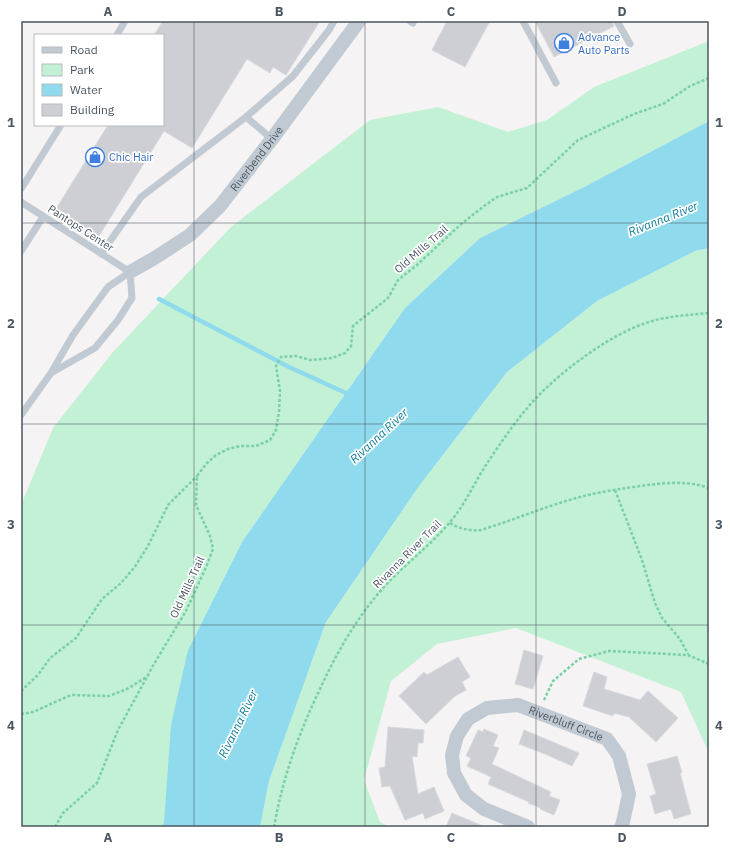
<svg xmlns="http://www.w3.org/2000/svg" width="730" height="848" font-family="'IBM Plex Sans',sans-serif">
<rect width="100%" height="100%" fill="#f5f3f3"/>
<path fill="#c3f1d5" d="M 709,41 L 709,121 L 584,187 L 480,238 L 405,308 L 242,542 L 188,650 L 164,822 L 162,827 L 21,827 L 21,505 L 53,428 L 113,352 L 231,227 L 370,120 L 438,107 L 508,132 L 547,120 L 594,87 Z
M 709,248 L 709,753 L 681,692 L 516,628 L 437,644 L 391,681 L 364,780 L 380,822 L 390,827 L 260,827 L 269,781 L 326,622 L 419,486 L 507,372 L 597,301 L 695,251 Z"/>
<path fill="#90daee" d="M 709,121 L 709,248 L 695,251 L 597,301 L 507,372 L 419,486 L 326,622 L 269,781 L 260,827 L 162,827 L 164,822 L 171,725 L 188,650 L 242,542 L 405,308 L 480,238 L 584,187 Z"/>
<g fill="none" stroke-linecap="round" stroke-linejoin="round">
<path stroke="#90daee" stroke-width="4.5" d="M 159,299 L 289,367 L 346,393"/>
</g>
<path fill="#cdcfd5" stroke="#d7d9de" d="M 163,21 L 320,21 L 286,75 L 273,67 L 270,73 L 247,59 L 192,148 L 164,131 L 99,236 L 56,209 L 108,125 L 163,125 L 163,35 L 154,35 Z
M 447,21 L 490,21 L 465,67 L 432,50 Z
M 535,21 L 612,21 L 614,26 L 554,57 Z
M 524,650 L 543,656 L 533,689 L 515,684 Z
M 458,657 L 470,677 L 462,682 L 466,690 L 455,696 L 426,724 L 399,696 L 424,672 L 427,675 Z
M 594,672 L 607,677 L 604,689 L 640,700 L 648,691 L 678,718 L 656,742 L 629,717 L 614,713 L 613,716 L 583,706 Z
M 388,727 L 424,730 L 423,743 L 418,743 L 417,757 L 412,756 L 418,794 L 434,787 L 444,811 L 425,819 L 423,813 L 405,820 L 390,786 L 382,787 L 379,768 L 385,767 Z
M 484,729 L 498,735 L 493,746 L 499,748 L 492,764 L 551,792 L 549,796 L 560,800 L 554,815 L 540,809 L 541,808 L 528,803 L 529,802 L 488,784 L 491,777 L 467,766 L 471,758 L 466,756 L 478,730 L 483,732 Z
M 524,730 L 579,753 L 572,766 L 545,754 L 519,744 Z
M 677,756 L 682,773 L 680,773 L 691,814 L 674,819 L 671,809 L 655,814 L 650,796 L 656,794 L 647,764 Z
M 452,813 L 485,827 L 446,827 Z"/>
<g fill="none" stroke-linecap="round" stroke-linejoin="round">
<path stroke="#7ad0a6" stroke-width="2.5" stroke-dasharray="3 2" stroke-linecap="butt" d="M 615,490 L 642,560 L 655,603 L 662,618 L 680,639 L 688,654
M 450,523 C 460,529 469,531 481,530 C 514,520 546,506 580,497 C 599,492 619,489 640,486 C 663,483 687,480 709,488
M 21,691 L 38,675 L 50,658 L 76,638 L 102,599 L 121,583 L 134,568 L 148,546 L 168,505 L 197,476
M 544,700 L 553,681 L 579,659 L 609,651 L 688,655 L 709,664
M 21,714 L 33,712 L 71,695 L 109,696 L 127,689 L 148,676
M 55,827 L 63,813 L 97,783 L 118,730 L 154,664 L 186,611 L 207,565 L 213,549 L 210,536 L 196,505 L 197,476 L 206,464 L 216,455 L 228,449 L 240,446 L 256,446 L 270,440 L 276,430 L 279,412 L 280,391 L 276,366 L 281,357 L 296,356 L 310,360 L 332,358 L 345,353 L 351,346 L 353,326 L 388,298 L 398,280 L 417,265 L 460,225 L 484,206 L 497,197 L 527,188 L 578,140 L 634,114 L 663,104 L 690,86 L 709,78
M 274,827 C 283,777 298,735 320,689 C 337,652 357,617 384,587 C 405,564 430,546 450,522 C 465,505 474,483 486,465 C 501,442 521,413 540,394 C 567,367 610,335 646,323 C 666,316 688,315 709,313"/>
<path stroke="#c1cad2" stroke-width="7" d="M 410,21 L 413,23
M 523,21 L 556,83
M 617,21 L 630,44
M 117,35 L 125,21
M 246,117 L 272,139
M 21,189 L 61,125
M 21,202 L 130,272
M 21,251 L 43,217
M 101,254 L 141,197 L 246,117 L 293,76 L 329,30 L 334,21
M 51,373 L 95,348 L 118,320 L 132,298 L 130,272
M 21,415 L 51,373 L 73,335 L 108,287 L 130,272"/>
<g stroke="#c1cad2" stroke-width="14">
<path id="s1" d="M 130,272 L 153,259 L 190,235 L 220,206 L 272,139 L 359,21"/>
<path id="s2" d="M 528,827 L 484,809 L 466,795 L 454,773 L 452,755 L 457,736 L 468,719 L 487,708 L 518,705 L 607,739 L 619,756 L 629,794 L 623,822 L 621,827"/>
</g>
</g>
<path fill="none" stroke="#4a5661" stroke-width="1" stroke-opacity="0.55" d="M 194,21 L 194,827M 365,21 L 365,827M 536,21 L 536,827M 21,223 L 709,223M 21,424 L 709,424M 21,625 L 709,625"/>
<defs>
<symbol id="shop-ring" viewBox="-11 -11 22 22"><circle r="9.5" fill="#fff" stroke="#3f7fe0" stroke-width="1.5"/><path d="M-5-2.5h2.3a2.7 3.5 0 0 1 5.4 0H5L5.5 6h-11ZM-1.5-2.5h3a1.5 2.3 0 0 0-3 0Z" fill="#3f7fe0"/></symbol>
</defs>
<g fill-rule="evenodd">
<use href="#shop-ring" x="553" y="32" width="22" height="22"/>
<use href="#shop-ring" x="84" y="146" width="22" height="22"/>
</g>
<g text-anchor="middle" stroke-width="3.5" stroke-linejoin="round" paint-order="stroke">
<g font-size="11" fill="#366cbe" stroke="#fff" text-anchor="start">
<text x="578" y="41">Advance<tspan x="578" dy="13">Auto Parts</tspan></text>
<text x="109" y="161">Chic Hair</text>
</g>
<g font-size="11" fill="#4a5661" stroke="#fff">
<text dy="4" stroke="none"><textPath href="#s1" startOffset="172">Riverbend Drive</textPath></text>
<text transform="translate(81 228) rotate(33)" y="4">Pantops Center</text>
<text transform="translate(421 249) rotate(-41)" y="4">Old Mills Trail</text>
<text transform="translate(407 554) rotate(-45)" y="4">Rivanna River Trail</text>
<text transform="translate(187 587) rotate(-65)" y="4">Old Mills Trail</text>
<text dy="4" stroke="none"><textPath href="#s2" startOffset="258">Riverbluff Circle</textPath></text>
</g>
<g font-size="12" font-style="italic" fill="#0c7c9b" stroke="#fff">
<text transform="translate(663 219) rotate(-22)" y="4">Rivanna River</text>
<text transform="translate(379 436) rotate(-43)" y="4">Rivanna River</text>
<text transform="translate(238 724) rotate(-64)" y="4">Rivanna River</text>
</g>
</g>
<rect width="730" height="848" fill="none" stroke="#ffffff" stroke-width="44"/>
<rect x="34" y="34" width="130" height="92" fill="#ffffff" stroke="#b7bbc0"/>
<rect x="42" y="47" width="20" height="6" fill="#c1cad2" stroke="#b7bbc0"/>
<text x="70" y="54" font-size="12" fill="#4a5661">Road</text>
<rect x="42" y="64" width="20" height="12" fill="#c3f1d5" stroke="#b7bbc0"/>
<text x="70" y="74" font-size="12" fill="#4a5661">Park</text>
<rect x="42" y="84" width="20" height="12" fill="#90daee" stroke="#b7bbc0"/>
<text x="70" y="94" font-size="12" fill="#4a5661">Water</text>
<rect x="42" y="104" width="20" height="12" fill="#cdcfd5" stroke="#b7bbc0"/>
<text x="70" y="114" font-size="12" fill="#4a5661">Building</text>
<rect x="22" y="22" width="686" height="804" fill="none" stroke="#4a5661" stroke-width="1.5"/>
<g font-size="13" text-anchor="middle" font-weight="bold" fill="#4a5661">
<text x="108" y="16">A</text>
<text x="279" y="16">B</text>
<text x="451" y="16">C</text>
<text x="622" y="16">D</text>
<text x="11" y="127">1</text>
<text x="719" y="127">1</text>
<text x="11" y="328">2</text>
<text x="719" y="328">2</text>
<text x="11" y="529">3</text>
<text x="719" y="529">3</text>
<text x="11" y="730">4</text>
<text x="719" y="730">4</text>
<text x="108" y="842">A</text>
<text x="279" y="842">B</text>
<text x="451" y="842">C</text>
<text x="622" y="842">D</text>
</g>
</svg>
